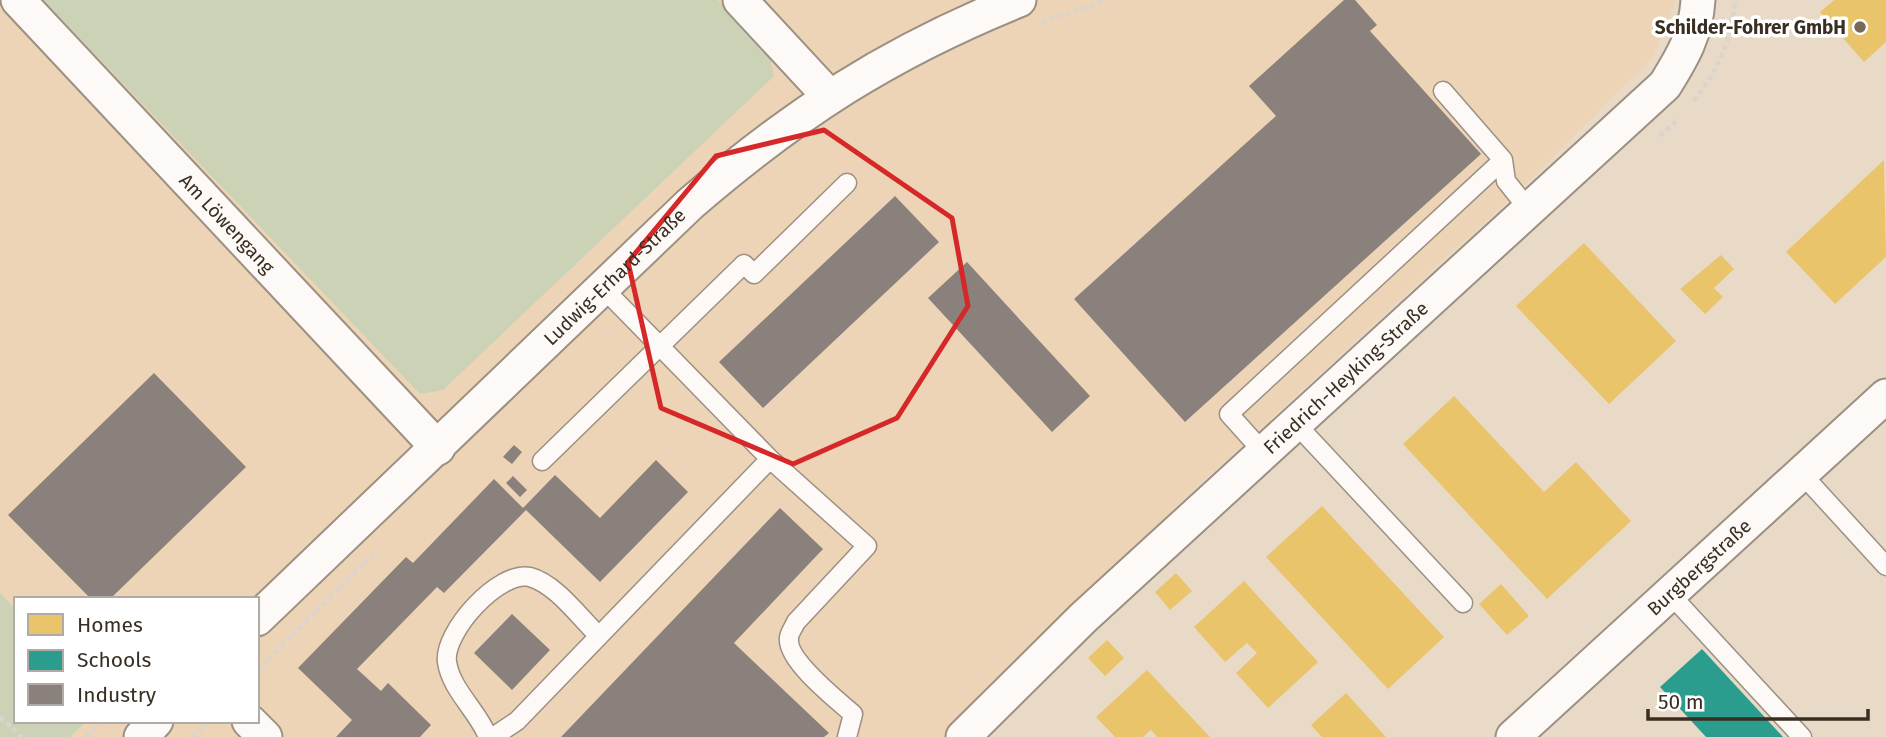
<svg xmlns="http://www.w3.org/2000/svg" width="1886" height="737" font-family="'Fira Sans',sans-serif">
<rect width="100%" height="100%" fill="#e9dac7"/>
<path fill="#edd4b6" d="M 0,0 L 1676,0 L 1653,58 L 1524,186 L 1175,507 L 1083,618 L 963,737 L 70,737 L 87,721 L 257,721 L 257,599 L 16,599 L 16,610 L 0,593 Z"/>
<path fill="#ccd2b5" d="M 43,0 L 718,0 L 769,53 L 774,76 L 443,390 L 420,394 Z
M 0,593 L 16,610 L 16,721 L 87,721 L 70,737 L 0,737 Z"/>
<path fill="#e9c46a" d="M 1834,0 L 1886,0 L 1886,42 L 1864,62 L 1820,12 Z
M 1884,160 L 1886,257 L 1835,304 L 1786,252 Z
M 1584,243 L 1676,341 L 1609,404 L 1516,306 Z
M 1721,255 L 1734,269 L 1714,288 L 1723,297 L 1705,314 L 1680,289 Z
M 1454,396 L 1544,492 L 1576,462 L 1631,521 L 1547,599 L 1403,444 Z
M 1322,506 L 1444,637 L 1388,689 L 1266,557 Z
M 1176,573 L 1192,591 L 1170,610 L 1155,592 Z
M 1244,581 L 1318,662 L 1268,708 L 1236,673 L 1257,653 L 1247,643 L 1225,662 L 1194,627 Z
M 1501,584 L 1529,616 L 1507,635 L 1479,604 Z
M 1107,640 L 1124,658 L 1105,676 L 1088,658 Z
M 1147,670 L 1210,737 L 1157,737 L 1151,730 L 1143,737 L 1115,737 L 1096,717 Z
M 1346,693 L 1386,737 L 1322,737 L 1311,725 Z"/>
<path fill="#2a9d8f" d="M 1702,649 L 1783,737 L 1706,737 L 1660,687 Z"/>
<path fill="#8a817c" d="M 1344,0 L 1355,0 L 1377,25 L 1370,31 L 1481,154 L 1185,422 L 1074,299 L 1276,116 L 1249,86 Z
M 895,196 L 939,242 L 763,408 L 719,362 Z
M 967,262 L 1090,396 L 1052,432 L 928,298 Z
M 154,373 L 246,467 L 110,599 L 91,599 L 8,515 Z
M 514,445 L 522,452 L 512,464 L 503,457 Z
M 656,460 L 688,492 L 600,582 L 526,510 L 444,593 L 437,587 L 357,669 L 381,691 L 388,683 L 431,725 L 420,737 L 336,737 L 352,720 L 298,668 L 406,557 L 413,563 L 494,479 L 523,508 L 555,475 L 600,518 Z
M 513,476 L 527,490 L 520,497 L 506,483 Z
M 780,508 L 823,549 L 734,643 L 829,733 L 824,737 L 561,737 Z
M 512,614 L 550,650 L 512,690 L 474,653 Z"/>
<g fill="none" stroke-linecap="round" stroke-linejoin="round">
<defs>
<path id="lane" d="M 1443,91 L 1503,160 L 1506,181 L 1529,210
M 604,289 L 770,459
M 1296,424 L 1463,603
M 1264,453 L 1229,414 L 1503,160
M 542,461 L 744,264 L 754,274 L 847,183
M 1801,473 L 1886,566
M 1670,594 L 1802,737
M 488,737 C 478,711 451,690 447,662 C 443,632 499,570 530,577 C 556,584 580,618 599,636
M 493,737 L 517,721 L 770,459 L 867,546 L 796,622 C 794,627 789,633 789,638 C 786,660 837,700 853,714 L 847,737"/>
<g id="street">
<path id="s1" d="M 18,0 L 438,448"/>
<path d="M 740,0 L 829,96"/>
<path id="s2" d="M 257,619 L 690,204 C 797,112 888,53 1019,0"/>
<path d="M 249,721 L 265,737"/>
<path d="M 141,737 L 156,721"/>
<path id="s3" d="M 963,737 L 1083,618 L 1665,85 C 1683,56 1696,34 1698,0"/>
<path id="s4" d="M 1513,737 L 1886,396"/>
</g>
</defs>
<use href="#lane" stroke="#9b9082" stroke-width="21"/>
<use href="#street" stroke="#9b9082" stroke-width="37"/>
<path stroke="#d9d4ce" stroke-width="4.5" stroke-dasharray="5 3.5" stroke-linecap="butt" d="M 1041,22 L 1108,0
M 1694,101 C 1718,70 1732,39 1735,0
M 1660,136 L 1679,118
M 257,671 L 378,550
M 0,717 L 22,737
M 86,737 L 102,721
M 192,737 L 208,721"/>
<use href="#lane" stroke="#fcf9f7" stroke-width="18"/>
<use href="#street" stroke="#fcf9f7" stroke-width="33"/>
</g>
<path fill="none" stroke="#d62828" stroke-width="5" stroke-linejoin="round" d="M 824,130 L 952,218 L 968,306 L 897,418 L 793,464 L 661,408 L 628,262 L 716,156 Z"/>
<circle fill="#776a5b" stroke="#fff" stroke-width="2.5" cx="1860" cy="27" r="7"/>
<g text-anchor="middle" stroke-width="7" stroke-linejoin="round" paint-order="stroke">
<g font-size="19" font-weight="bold" fill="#392e21" stroke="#fff" text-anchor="end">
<text x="1846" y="34">Schilder-Fohrer GmbH</text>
</g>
<g font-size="19" fill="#392e21" stroke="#fff">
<text dy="7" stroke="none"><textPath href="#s1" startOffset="306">Am Löwengang</textPath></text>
<text dy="7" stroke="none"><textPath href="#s2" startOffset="495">Ludwig-Erhard-Straße</textPath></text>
<text dy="7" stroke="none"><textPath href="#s3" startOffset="525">Friedrich-Heyking-Straße</textPath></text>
<text dy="7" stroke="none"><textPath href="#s4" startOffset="252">Burgbergstraße</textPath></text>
</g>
</g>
<rect x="14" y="597" width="245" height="126" fill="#ffffff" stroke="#b0aba6" stroke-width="2"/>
<rect x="28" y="614" width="35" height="21" fill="#e9c46a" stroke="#b0aba6" stroke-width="2"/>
<text x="77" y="632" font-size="21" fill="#392e21">Homes</text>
<rect x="28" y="650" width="35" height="21" fill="#2a9d8f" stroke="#b0aba6" stroke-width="2"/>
<text x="77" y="667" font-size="21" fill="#392e21">Schools</text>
<rect x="28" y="684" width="35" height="21" fill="#8a817c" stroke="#b0aba6" stroke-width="2"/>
<text x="77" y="702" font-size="21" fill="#392e21">Industry</text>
<path d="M1648 709v10h220v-10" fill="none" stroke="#392e21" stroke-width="3.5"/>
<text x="1658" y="709" font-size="21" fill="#392e21" stroke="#ffffff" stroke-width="5" paint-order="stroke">50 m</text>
</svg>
